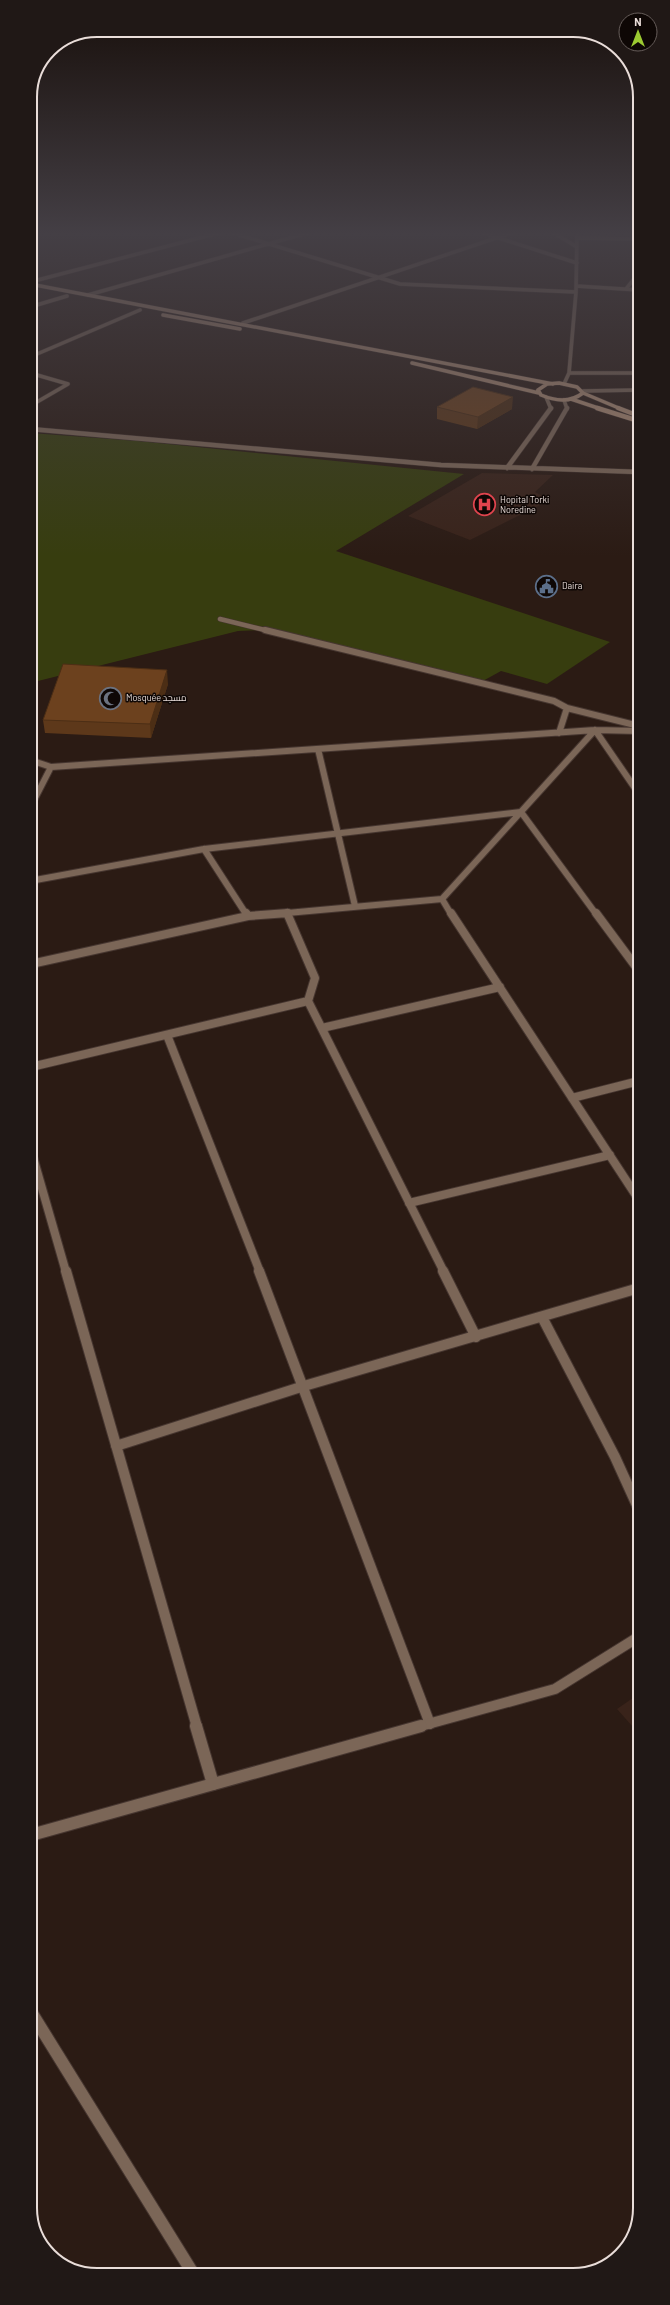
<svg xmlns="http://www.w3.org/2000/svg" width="670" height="2305" font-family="Barlow,Cairo,sans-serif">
<rect width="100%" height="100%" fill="#2b1b14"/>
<path fill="#39231a" d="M 482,473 L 553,475 L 535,492 L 550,500 L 470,540 L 408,516 Z
M 640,1693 L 640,1735 L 617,1709 Z"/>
<path fill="#373d0f" d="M 30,433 L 138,441 L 464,474 L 336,551 L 610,642 L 547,684 L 501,671 L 481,682 L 265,630 L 238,631 L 30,683 Z"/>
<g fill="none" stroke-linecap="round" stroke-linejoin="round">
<defs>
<path id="service" d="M 583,391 L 639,390"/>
<path id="minor-far5" d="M 233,233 L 400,284 L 576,292
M 483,233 L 577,263
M 554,233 L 577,247
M 577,238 L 634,239
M 30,282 L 218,233
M 576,286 L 639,290
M 626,289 L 637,275 L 634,239 L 639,239
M 88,295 L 307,233
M 30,307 L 67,296
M 243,323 L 511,233
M 30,357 L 140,310
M 30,373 L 68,384 L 30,406
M 569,373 L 639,373
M 564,384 L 569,373 L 576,292 L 577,233
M 546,397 L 551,409
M 564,400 L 567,409"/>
<path id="minor-far4" d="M 30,429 L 441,465 L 639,472
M 507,468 L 551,408
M 532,469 L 567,408
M 220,619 L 269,631"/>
<path id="minor-far3" d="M 265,630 L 554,701 L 567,708 L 559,733
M 567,708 L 639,726
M 318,749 L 355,906
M 30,760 L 51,767
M 30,808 L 51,767 L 595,730 L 639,731
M 204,849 L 246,914
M 30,881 L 204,849 L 521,812 L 596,914
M 287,912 L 288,914
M 276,914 L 442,899
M 451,914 L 442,899 L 595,730 L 639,794"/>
<path id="minor-far2" d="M 246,913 L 248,916
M 287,913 L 315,978 L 308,1001
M 451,913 L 639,1200
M 596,913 L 639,971
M 31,964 L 248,916 L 288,913
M 322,1028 L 500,987
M 167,1035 L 260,1272
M 31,1067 L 308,1001 L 444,1272
M 572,1098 L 639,1081
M 31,1150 L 66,1272
M 409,1203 L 610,1155"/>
<path id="minor-far1" d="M 66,1271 L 197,1727
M 259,1271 L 430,1724
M 443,1271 L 476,1337
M 542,1317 L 615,1457 L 640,1512
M 116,1446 L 304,1386 L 639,1288"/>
<path id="minor" d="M 196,1726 L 213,1784
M 31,2012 L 194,2275"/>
<path id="tertiary-far1" d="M 417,1727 L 555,1689 L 640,1636"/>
<path id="tertiary" d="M 31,1835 L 421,1726"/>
<path id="secondary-far1" d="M 30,284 L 553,384
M 163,315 L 240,329
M 412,363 L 539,393
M 559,383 L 577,387 L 583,393 C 570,403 555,401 541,395 L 538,390 L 547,384 Z
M 583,393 L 621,409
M 571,399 L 601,409"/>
<path id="secondary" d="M 597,408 L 639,421
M 618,408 L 639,416"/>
</defs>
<use href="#service" stroke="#463630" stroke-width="4.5"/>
<use href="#minor-far5" stroke="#463630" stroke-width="4.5"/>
<use href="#minor-far4" stroke="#463630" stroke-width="5.5"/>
<use href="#minor-far3" stroke="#463630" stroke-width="8"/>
<use href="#minor-far2" stroke="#463630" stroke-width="10"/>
<use href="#minor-far1" stroke="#463630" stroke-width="12"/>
<use href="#minor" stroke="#463630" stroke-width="14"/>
<use href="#tertiary-far1" stroke="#463630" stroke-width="12"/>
<use href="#tertiary" stroke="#463630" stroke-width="14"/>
<use href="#secondary-far1" stroke="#463630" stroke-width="4.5"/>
<use href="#secondary" stroke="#463630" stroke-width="5.5"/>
<use href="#service" stroke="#7b6657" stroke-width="3.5"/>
<use href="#minor-far5" stroke="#7b6657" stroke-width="3.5"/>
<use href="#minor-far4" stroke="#7b6657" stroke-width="4.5"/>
<use href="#minor-far3" stroke="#7b6657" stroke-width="6"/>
<use href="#minor-far2" stroke="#7b6657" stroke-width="8"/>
<use href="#minor-far1" stroke="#7b6657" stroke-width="10"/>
<use href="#minor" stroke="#7b6657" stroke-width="12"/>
<use href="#tertiary-far1" stroke="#7b6657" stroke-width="10"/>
<use href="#tertiary" stroke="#7b6657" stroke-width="12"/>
<use href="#secondary-far1" stroke="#af8e76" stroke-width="3.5"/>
<use href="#secondary" stroke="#af8e76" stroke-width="4.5"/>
</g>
<path fill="#5d381a" d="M 437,407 L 512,409 L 477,429 L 437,419 Z
M 168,684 L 151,738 L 45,733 L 43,720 Z"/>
<path fill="#4c2e15" d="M 513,397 L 512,409 L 477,429 L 478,417 Z
M 167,670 L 168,684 L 151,738 L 150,724 Z"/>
<path fill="#6c411e" stroke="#4c2e15" d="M 473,387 L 513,397 L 478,417 L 437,407 Z
M 63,664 L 167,670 L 150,724 L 43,720 Z"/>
<linearGradient id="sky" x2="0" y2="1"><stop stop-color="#180f0b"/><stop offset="0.42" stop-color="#443f45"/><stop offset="1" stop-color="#443f45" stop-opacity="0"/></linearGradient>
<rect width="670" height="556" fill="url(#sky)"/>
<defs>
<symbol id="hospital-ring" viewBox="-11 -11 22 22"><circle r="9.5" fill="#0e0705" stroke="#e0444e" stroke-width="1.5"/><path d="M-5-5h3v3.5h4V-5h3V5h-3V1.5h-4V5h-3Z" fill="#e0444e"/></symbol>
<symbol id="civic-ring" viewBox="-11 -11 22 22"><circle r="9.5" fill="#0e0705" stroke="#5c6f8a" stroke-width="1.5"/><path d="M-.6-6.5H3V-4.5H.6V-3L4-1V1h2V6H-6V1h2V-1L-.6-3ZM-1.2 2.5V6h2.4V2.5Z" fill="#5c6f8a"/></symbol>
<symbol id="mosque-ring" viewBox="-11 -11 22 22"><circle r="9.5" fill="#0e0705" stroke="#6b7280" stroke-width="1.5"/><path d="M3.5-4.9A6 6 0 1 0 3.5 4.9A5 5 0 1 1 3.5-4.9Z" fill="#6b7280"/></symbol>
</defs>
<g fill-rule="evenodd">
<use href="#hospital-ring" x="472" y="492" width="25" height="25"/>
<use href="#civic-ring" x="534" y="574" width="25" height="25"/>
<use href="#mosque-ring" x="98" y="686" width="25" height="25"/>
</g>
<g text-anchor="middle" stroke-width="3" stroke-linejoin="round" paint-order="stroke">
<g font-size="9" fill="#e9ddd9" stroke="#0e0705" text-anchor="start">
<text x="500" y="503">Hopital Torki<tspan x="500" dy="10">Noredine</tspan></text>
<text x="562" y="589">Daira</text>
<text x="126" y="701">Mosquée مسجد</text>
</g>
</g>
<path d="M0 0H670V2305H0ZM97 37H573A60 60 0 0 1 633 97V2208A60 60 0 0 1 573 2268H97A60 60 0 0 1 37 2208V97A60 60 0 0 1 97 37Z" fill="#201816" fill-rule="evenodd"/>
<path fill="none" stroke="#e9ddd9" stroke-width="2" d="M97 37H573A60 60 0 0 1 633 97V2208A60 60 0 0 1 573 2268H97A60 60 0 0 1 37 2208V97A60 60 0 0 1 97 37Z"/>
<g transform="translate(638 32)"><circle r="19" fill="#0e0705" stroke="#665d5a"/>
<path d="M0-3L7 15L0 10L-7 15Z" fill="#9cca31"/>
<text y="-6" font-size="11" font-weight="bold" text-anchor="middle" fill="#e9ddd9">N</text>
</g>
</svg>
